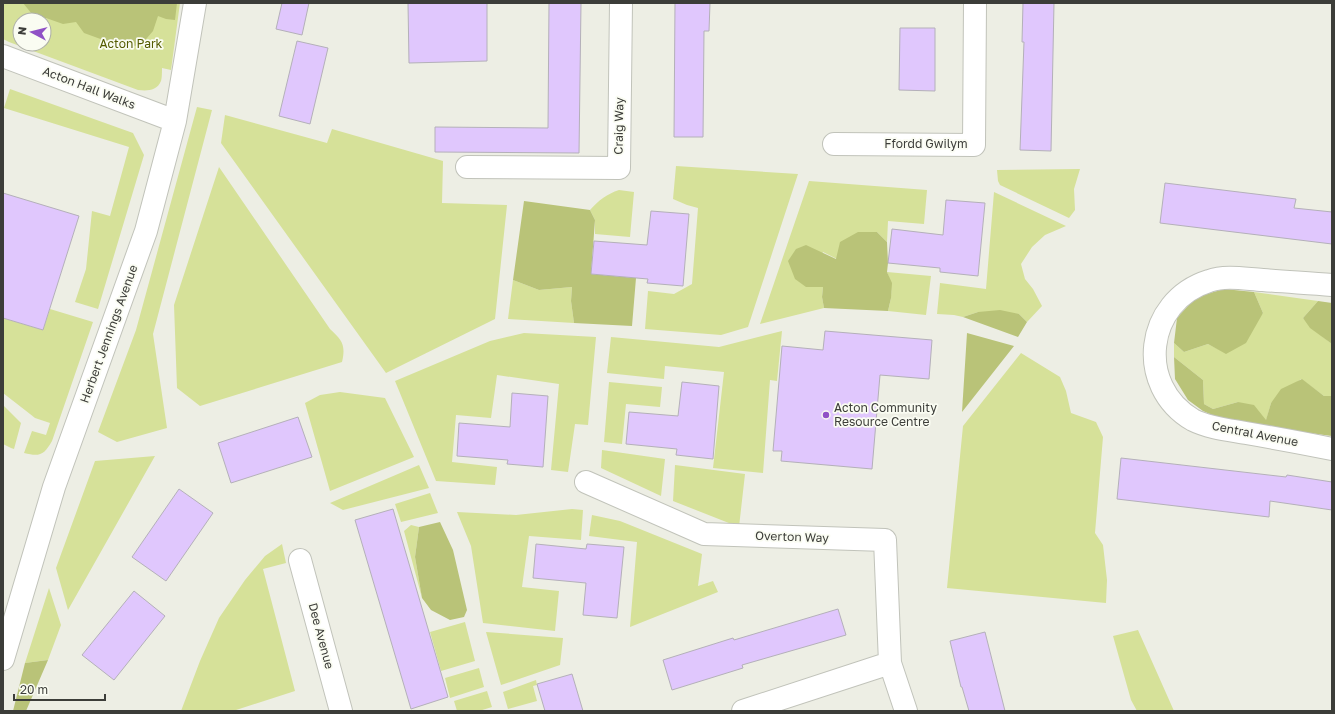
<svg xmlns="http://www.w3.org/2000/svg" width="1335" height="714" font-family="'Golos Text',sans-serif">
<rect width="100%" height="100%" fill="#edeee4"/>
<path fill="#d6e199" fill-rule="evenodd" d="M 3,3 L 180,3 L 171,70 L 162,68 C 162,72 162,78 161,81 C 157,91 147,91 138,90 L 9,42 L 3,39 ZM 20,20 L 44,20 L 44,44 L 20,44 Z
M 10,89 L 133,133 L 144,155 L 98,309 L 75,302 L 86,269 L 92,211 L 110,216 L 129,147 L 4,108 Z
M 197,107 L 212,110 L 153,334 L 167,428 L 117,442 L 98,432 L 136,330 Z
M 225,115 L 327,143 L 332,129 L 443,161 L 442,203 L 507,205 L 495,319 L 386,373 L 221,143 Z
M 676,166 L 798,174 L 748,327 L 721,335 L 645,329 L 648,291 L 674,294 L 692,284 L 698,208 L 687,205 L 673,199 Z
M 219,167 L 330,329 C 342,340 346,345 342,362 L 200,406 L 177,388 L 174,305 Z
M 1080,169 L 1074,189 L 1075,210 L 1069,218 L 1000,185 L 998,181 L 997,170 Z
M 809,181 L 927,190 L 924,224 L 888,221 L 887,242 L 877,232 L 837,259 L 823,252 L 806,287 L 823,287 L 822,297 L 824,308 L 760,324 Z
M 619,190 L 634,192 L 630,237 L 595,234 L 595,220 L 590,210 C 599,200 607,194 619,190 Z
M 994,192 L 1066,226 L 1045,235 L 1032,247 L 1021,264 L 1025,279 L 1033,289 L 1042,306 L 1027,322 L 1019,314 L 978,312 L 963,317 L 954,315 L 937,314 L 940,283 L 986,289 Z
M 887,272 L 931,276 L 926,315 L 888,311 C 892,295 893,287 887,272 Z
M 513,280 L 539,290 L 572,287 L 571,301 L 574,323 L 508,319 Z
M 1254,292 L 1318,301 L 1303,318 L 1323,337 L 1332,344 L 1332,396 L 1324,396 L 1301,379 L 1271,403 L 1266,421 L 1238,402 L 1213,409 L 1204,404 L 1203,380 L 1174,357 L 1174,343 L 1184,352 L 1208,344 L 1226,353 L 1263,313 Z
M 50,309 L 93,322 L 52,441 C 44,455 40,457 24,453 L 32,431 L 46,435 L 50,423 L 35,418 L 30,414 L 3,393 L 3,318 L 43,330 Z
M 782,331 L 777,381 L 770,380 L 763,473 L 713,468 L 724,372 L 665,366 L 664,379 L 607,373 L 611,337 L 719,347 Z
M 524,333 L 596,337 L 588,425 L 575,424 L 568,472 L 551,470 L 559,384 L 497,375 L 491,418 L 456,415 L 452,462 L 497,467 L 495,485 L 436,481 L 395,381 L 490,341 Z
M 1021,353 L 1060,377 L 1066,391 L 1071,413 L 1096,422 L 1103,437 L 1095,533 L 1103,545 L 1107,580 L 1106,603 L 947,588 L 963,426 Z
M 609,382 L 662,387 L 660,407 L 626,404 L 622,444 L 604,442 Z
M 340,392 L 385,398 L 414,457 L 330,491 L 305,403 L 320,395 Z
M 3,405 L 21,423 L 14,449 L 11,448 L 3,444 Z
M 602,450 L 665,459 L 661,496 L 601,468 Z
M 155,456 L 68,610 L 56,568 L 95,461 Z
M 419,465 L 429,488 L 343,510 L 330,503 Z
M 675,465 L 745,474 L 739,527 L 673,501 Z
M 430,493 L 438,513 L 401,522 L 395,504 Z
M 572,509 L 583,510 L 581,540 L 529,536 L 522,587 L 559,591 L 555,631 L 483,623 L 471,546 L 457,512 L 516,515 Z
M 592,515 L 620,521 L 702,554 L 698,586 L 713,581 L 718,592 L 630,627 L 637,542 L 589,536 Z
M 411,525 L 419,527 L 415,557 L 422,598 L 404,531 Z
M 282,544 L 286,563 L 263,569 L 295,691 L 233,711 L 181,711 L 200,661 L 219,618 L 245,580 L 265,556 Z
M 49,588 L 61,625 L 48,660 L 25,663 Z
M 465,622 L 475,661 L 441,671 L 430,632 Z
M 1138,630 L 1174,711 L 1137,711 L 1131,700 L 1113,636 Z
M 486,632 L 563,638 L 560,665 L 501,685 Z
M 479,668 L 484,687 L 450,698 L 445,678 Z
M 536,680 L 537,685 L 533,686 L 537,701 L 508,709 L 503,692 Z
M 487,691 L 492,707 L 479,711 L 457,711 L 454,701 Z"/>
<path fill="#b9c378" d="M 23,3 L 177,3 L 175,20 L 166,19 L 158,16 L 153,31 L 141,45 L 126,47 L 115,40 L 106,41 L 84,33 L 76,22 L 63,24 L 46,18 L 36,19 Z
M 524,201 L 590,210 L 595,220 L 591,274 L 636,278 L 632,326 L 574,323 L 571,301 L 572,287 L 539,290 L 513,280 Z
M 858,232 L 877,232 L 887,242 L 888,263 L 887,272 L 892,283 L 891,298 L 888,311 L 824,308 L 822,297 L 823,287 L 806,287 L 795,279 L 788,261 L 796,249 L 806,245 L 836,259 L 840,242 Z
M 1224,289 L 1254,292 L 1263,313 L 1246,343 L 1226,354 L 1208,344 L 1184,352 L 1174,343 L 1177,318 L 1196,297 Z
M 1318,301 L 1332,303 L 1332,344 L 1310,328 L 1303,318 Z
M 1000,310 L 1019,314 L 1027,322 L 1018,337 L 963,317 L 978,312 Z
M 967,333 L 1014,346 L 962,412 Z
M 1174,357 L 1203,380 L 1204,404 L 1213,409 L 1238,402 L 1254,405 L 1266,420 L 1271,403 L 1281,389 L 1302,379 L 1324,396 L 1332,396 L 1332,436 L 1228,422 L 1203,411 L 1188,400 L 1175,379 Z
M 440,522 L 453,550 L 467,610 L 464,617 L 450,620 L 431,610 L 422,598 L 415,557 L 419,527 Z
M 48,660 L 26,711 L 13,711 L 25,663 Z"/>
<path fill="#e0c7fd" stroke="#b4b0b9" d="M 282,3 L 309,3 L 302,35 L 276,29 Z
M 408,3 L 487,3 L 487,61 L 409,63 Z
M 549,3 L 581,3 L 579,153 L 435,152 L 435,127 L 548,128 Z
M 675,3 L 710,3 L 709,31 L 704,31 L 703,137 L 674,137 Z
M 1023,3 L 1054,3 L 1051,151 L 1020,150 L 1024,42 L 1022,42 Z
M 900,28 L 935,28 L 935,91 L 899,90 Z
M 297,41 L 328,48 L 310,124 L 279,116 Z
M 1165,183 L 1296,199 L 1294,208 L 1332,212 L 1332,244 L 1160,223 Z
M 3,193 L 79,216 L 43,330 L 3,318 Z
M 946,200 L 985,203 L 978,276 L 940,272 L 940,268 L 888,263 L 892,229 L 943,235 Z
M 651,211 L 689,214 L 683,286 L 647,283 L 648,279 L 591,274 L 594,241 L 647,245 Z
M 825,331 L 932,340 L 929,379 L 880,375 L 872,469 L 781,461 L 782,451 L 773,451 L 782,346 L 823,350 Z
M 682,382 L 719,386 L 713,459 L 676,455 L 677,449 L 626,444 L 629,412 L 678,416 Z
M 512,393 L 548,396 L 543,467 L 507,464 L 508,460 L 457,456 L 459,423 L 510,427 Z
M 298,417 L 312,457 L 231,483 L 218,443 Z
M 1121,458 L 1286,477 L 1287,475 L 1332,482 L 1332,510 L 1270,501 L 1269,517 L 1117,499 Z
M 179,489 L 213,513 L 166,581 L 132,557 Z
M 393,509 L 448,697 L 411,709 L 355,520 Z
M 536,544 L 586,549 L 587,544 L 624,547 L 617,618 L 583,615 L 586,583 L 533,578 Z
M 134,591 L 165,616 L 114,680 L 82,655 Z
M 838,609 L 846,635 L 742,665 L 743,668 L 672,690 L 663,660 L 733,638 L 734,640 Z
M 985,632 L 1005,711 L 969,711 L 962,687 L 961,687 L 950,641 Z
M 572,674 L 583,711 L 545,711 L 537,684 Z"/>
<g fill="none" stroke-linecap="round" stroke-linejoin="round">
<defs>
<path id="street" d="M 3,56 L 175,121
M 834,144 L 974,145 L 975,3
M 467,167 L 619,168 L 621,3
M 1332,285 C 1309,283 1286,282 1263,280 C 1245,279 1226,275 1209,281 C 1145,301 1135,386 1193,420 C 1209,428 1229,430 1246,433 C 1275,438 1303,443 1332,449
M 586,482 L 704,534 L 885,540 L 890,663 L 906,711
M 300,560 L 341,711
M 3,659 L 54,487 L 146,231 L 175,121 L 195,3
M 743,711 L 890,663"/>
</defs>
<use href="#street" stroke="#c1c3ba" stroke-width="24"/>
<use href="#street" stroke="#fff" stroke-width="22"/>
</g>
<circle fill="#9051c6" stroke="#fafcf2" stroke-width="1.5" cx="826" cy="415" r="4"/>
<g text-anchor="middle" stroke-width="3.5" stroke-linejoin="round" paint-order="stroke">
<g font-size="12" fill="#545b00" stroke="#fafcf2">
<text x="131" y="48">Acton Park</text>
</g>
<g font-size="12" fill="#3c3d39" stroke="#fafcf2">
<text transform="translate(89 88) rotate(21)" y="4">Acton Hall Walks</text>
<text transform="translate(619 126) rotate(-89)" y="4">Craig Way</text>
<text x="926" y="148">Ffordd Gwilym</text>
<text transform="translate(109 334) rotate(-70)" y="4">Herbert Jennings Avenue</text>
<text transform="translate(1255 434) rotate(11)" y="4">Central Avenue</text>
<text transform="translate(792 537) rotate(2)" y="4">Overton Way</text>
<text transform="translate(321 636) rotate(75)" y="4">Dee Avenue</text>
</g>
<g font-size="12" fill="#3c3d39" stroke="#fafcf2" text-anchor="start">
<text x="834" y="412">Acton Community<tspan x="834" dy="14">Resource Centre</tspan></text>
</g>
</g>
<rect width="1335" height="714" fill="none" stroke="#3c3d39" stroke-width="8"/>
<g transform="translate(32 32) rotate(277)"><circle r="19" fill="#fafcf2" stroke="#aeb0a8"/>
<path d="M0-3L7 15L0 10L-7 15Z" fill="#9051c6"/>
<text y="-6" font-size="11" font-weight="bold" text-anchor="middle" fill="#3c3d39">N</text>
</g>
<path d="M14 694v6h91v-6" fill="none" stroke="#3c3d39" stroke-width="2"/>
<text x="20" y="694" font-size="12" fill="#3c3d39" stroke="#fafcf2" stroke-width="3" paint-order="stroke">20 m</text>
</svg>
